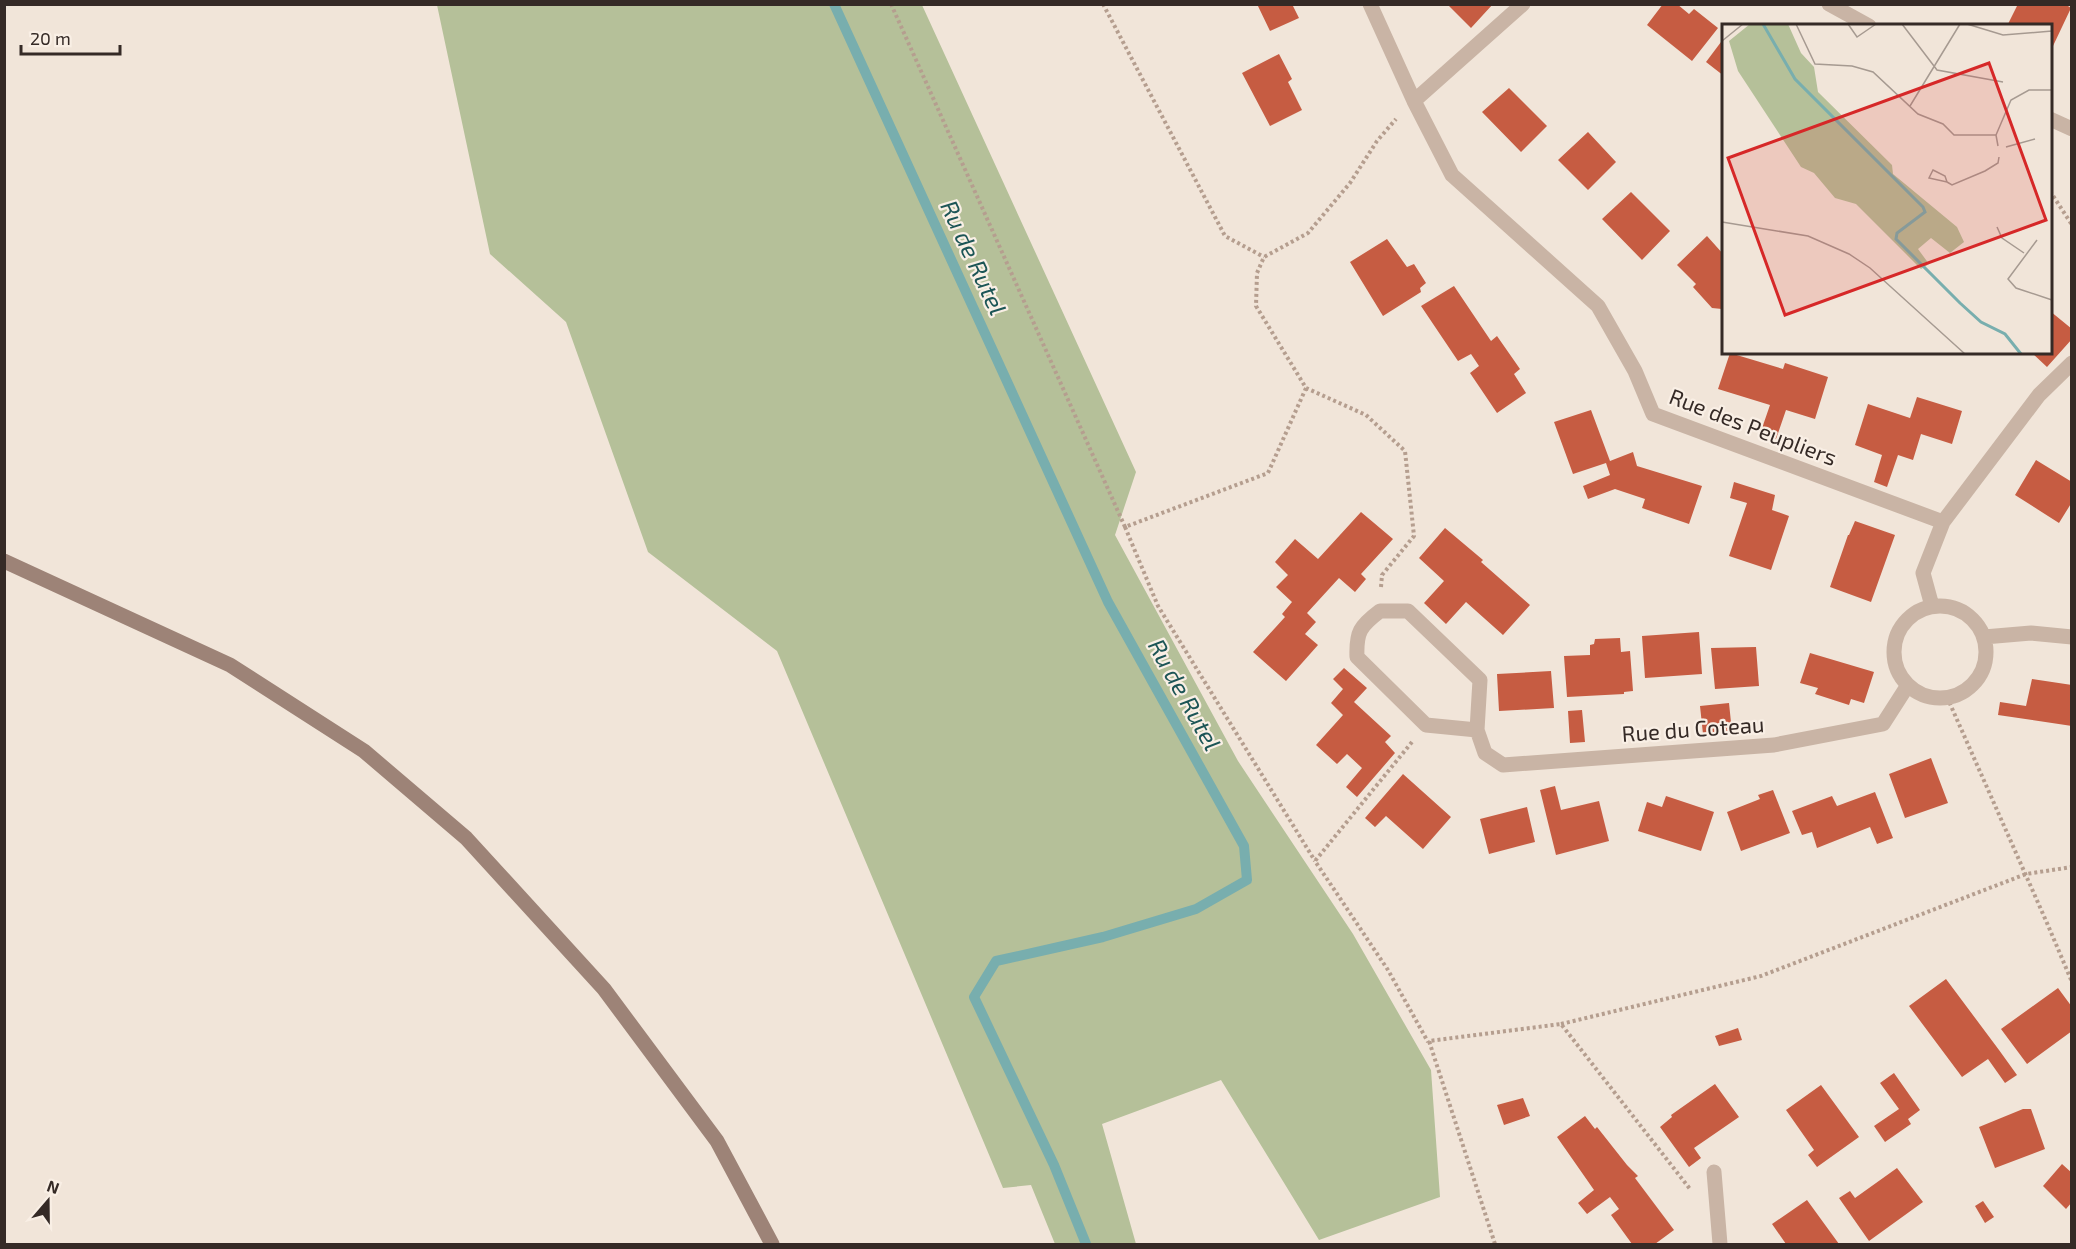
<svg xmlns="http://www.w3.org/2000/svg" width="2076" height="1249" font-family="'Exo 2',sans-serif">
<rect width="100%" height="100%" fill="#f1e5d9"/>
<path fill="#b5c099" d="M 437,5 L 922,5 L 1136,472 L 1115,535 L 1238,761 L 1353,934 L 1431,1070 L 1440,1197 L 1319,1240 L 1221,1080 L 1102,1124 L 1136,1244 L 1055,1244 L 1031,1185 L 1003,1188 L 777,651 L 648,552 L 566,322 L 490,254 Z"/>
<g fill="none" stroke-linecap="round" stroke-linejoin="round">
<path stroke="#78aeae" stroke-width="10" d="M 834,4 L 1108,602 L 1244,846 L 1247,880 L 1196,909 L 1103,937 L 996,961 L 974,997 L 1054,1165 L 1086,1244"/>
</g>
<path fill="#c65c42" d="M 1257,4 L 1292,4 L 1299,18 L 1270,31 Z
M 1447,4 L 1493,4 L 1471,28 Z
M 1663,4 L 1677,4 L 1689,14 L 1694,9 L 1718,28 L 1692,61 L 1647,25 Z
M 2018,4 L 2065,4 L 2071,8 L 2053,46 L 2050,45 L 2050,26 L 2012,26 L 2008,24 Z
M 1724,38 L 1724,76 L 1706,62 Z
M 1279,54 L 1292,79 L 1288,82 L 1302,110 L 1270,126 L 1242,73 Z
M 1509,88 L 1547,126 L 1521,152 L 1482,112 Z
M 1588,132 L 1616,162 L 1588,190 L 1558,160 Z
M 1631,192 L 1670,231 L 1642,260 L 1602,219 Z
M 1707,236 L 1724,255 L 1724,307 L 1722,309 L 1712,308 L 1693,287 L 1696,284 L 1677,265 Z
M 1387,239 L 1407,267 L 1414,264 L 1426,283 L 1420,288 L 1421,292 L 1383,316 L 1350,262 Z
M 1454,286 L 1491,341 L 1497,336 L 1520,369 L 1514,374 L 1526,393 L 1497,413 L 1470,373 L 1479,366 L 1471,354 L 1458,361 L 1421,306 Z
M 2050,311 L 2072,329 L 2072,339 L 2047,367 L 2031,352 L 2050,352 Z
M 1730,353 L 1783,369 L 1785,363 L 1828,377 L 1815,419 L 1786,410 L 1776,439 L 1760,434 L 1770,405 L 1718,389 Z
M 1917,397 L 1962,411 L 1952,444 L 1921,434 L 1913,460 L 1898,455 L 1887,487 L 1874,482 L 1882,455 L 1855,445 L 1868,404 L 1910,418 Z
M 1591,410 L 1610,461 L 1633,452 L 1637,466 L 1702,486 L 1689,524 L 1642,508 L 1645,499 L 1615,489 L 1588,499 L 1583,486 L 1610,475 L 1606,463 L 1573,474 L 1554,422 Z
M 2036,460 L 2072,482 L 2072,502 L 2059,523 L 2015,495 Z
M 1734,482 L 1775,495 L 1772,510 L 1789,516 L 1771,570 L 1729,556 L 1747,503 L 1730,498 Z
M 1361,512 L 1393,539 L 1361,574 L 1366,579 L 1355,592 L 1339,578 L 1307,613 L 1316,622 L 1305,634 L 1318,645 L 1286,681 L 1253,652 L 1285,617 L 1282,614 L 1292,602 L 1276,587 L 1288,575 L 1275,562 L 1295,539 L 1318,559 Z
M 1855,521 L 1895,535 L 1871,602 L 1830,587 L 1848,535 L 1849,535 Z
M 1445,528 L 1483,560 L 1481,562 L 1530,605 L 1503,635 L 1466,602 L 1446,624 L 1424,603 L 1444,581 L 1419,558 Z
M 1699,632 L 1702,674 L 1645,678 L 1642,636 Z
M 1620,638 L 1621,652 L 1630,651 L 1633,691 L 1624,692 L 1624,694 L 1567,697 L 1564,656 L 1590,655 L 1590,645 L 1594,644 L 1595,639 Z
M 1756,647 L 1759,686 L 1715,689 L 1711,648 Z
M 1810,653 L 1874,672 L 1864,703 L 1851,699 L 1849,705 L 1815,694 L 1818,688 L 1800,683 Z
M 1344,668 L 1367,688 L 1354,702 L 1391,736 L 1385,742 L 1395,753 L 1357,797 L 1346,787 L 1362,768 L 1347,754 L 1337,764 L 1316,745 L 1343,715 L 1331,703 L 1343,689 L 1333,679 Z
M 1551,671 L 1554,708 L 1499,711 L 1497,674 Z
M 2032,679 L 2072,685 L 2072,726 L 1998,715 L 2000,702 L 2026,706 Z
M 1729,703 L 1732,732 L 1703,734 L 1700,706 Z
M 1582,710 L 1585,742 L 1570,743 L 1568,711 Z
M 1931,758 L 1948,803 L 1905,818 L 1889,774 Z
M 1403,774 L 1451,817 L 1423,849 L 1386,816 L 1375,827 L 1365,818 Z
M 1555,786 L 1561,810 L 1599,801 L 1609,841 L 1556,855 L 1540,790 Z
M 1773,790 L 1790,833 L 1741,851 L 1727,812 L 1760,799 L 1758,795 Z
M 1875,792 L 1893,838 L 1877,844 L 1870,827 L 1817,848 L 1812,832 L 1802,835 L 1792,811 L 1832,796 L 1837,806 Z
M 1666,796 L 1714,812 L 1701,851 L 1638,831 L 1647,802 L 1662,807 Z
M 1527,807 L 1535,842 L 1489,854 L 1480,819 Z
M 1946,979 L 1999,1050 L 2017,1075 L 2005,1083 L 1988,1059 L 1962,1077 L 1909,1006 Z
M 2058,988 L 2072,1007 L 2072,1031 L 2027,1064 L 2001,1029 Z
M 1738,1028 L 1742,1040 L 1719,1046 L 1715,1036 Z
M 1894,1073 L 1920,1110 L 1908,1119 L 1911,1124 L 1885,1142 L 1874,1126 L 1899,1109 L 1880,1083 Z
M 1715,1084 L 1739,1117 L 1694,1148 L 1701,1158 L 1689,1167 L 1660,1127 L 1672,1117 L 1671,1115 Z
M 1821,1085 L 1859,1137 L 1817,1167 L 1808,1155 L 1814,1150 L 1786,1110 Z
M 1523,1098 L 1530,1116 L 1504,1125 L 1497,1105 Z
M 2023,1109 L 2031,1109 L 2045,1149 L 1995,1168 L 1979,1127 Z
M 1585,1116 L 1595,1129 L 1597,1127 L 1627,1165 L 1638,1176 L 1635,1178 L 1674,1230 L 1655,1244 L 1632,1244 L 1611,1215 L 1619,1209 L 1610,1197 L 1587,1214 L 1578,1203 L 1594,1190 L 1557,1137 Z
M 2062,1164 L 2072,1173 L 2072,1202 L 2066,1209 L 2043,1186 Z
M 1897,1168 L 1923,1202 L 1869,1241 L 1839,1198 L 1850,1191 L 1855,1198 Z
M 1807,1200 L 1839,1244 L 1786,1244 L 1772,1224 Z
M 1983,1201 L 1994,1217 L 1985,1223 L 1975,1206 Z"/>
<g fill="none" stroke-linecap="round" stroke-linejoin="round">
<path stroke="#b59e8f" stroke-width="4" stroke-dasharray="3 3" stroke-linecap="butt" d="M 891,4 L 1125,527
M 1103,4 L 1225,236 L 1264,257
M 2050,191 L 2072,225
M 1306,388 L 1268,473 L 1125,527 L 1158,606 L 1315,861
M 1381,587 L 1382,575 L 1414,536 L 1405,451 L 1366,415 L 1306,388 L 1256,306 L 1257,273 L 1264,257 L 1308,233 L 1350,183 L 1377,141 L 1396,119
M 1947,697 L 2047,923 L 2072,982
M 1412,742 L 1315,861 L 1388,970 L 1428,1042
M 1561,1024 L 1761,976 L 2026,874 L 2072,867
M 1495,1244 L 1429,1041 L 1561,1024 L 1690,1189"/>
<path stroke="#c9b4a5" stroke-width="15" d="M 1370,4 L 1414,101 L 1452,175 L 1598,306 L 1635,371 L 1653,414 L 1943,522
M 1829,4 L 1869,26
M 1414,101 L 1523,4
M 2050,119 L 2072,129
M 1932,606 L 1923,573 L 1943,522 L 2039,395 L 2072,363
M1894 652a46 46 0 1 1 92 0a46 46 0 1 1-92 0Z
M 1380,611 L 1408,611 L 1480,680 L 1477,730 L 1426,725 L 1357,657 C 1356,632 1360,626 1380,611 Z
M 1984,637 L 2031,633 L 2072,637
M 1477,730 L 1485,753 L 1503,765 L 1774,745 L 1883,724 L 1908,685
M 1714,1172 L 1720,1244"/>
<path stroke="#9d8377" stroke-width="15" d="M 4,561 L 230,665 L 364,751 L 466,838 L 604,989 L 717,1141 L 772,1244"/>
</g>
<g text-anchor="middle" stroke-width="4.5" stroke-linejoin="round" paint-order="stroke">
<g font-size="22" fill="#352a26" stroke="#f9efe5">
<text transform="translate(1753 427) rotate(21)" y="8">Rue des Peupliers</text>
<text transform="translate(1693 729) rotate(-4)" y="8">Rue du Coteau</text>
</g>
<g font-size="24" font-style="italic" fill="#1c5556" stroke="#f9efe5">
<text transform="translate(973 258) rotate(65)" y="8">Ru de Rutel</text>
<text transform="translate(1184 695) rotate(61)" y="8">Ru de Rutel</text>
</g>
</g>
<g transform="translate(1722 24)">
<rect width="330" height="330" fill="#f1e5d9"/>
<path d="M 28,0 L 66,0 L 79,29 L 92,43 L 96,68 L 170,141 L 171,150 L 235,203 L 242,218 L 228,229 L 209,214 L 196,225 L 207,240 L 199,245 L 134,180 L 113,174 L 92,149 L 79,143 L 16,47 L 7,17 Z" fill="#b5c099"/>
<path fill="none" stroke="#78aeae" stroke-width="3" d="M 41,0 L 73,55 L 201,183 L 203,188 L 175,209 L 174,215 L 238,279 L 259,298 L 283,310 L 299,330"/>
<path fill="none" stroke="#a69a91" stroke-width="1.5" d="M 74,0 L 93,40 L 130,42 L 151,48 L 196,90 L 221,100 L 232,111 L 274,111M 126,0 L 135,13 L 154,0M 180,0 L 215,46 L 281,58M 245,0 L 281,11 L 330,7M 0,17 L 21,0M 188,82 L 238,0M 276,122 L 274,111 L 289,76 L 307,66 L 330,66M 284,123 L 313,115M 211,146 L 223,152 L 225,158 L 207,154 ZM 225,158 L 230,161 L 263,147 L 276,139 L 277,133M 0,198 L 86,212 L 127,230 L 148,244 L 243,330M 275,203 L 280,214 L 302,229M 315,216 L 286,255 L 294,264 L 330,276"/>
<path fill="#d62828" fill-opacity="0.15" stroke="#d62828" stroke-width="3" d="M 267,39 L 324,196 L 63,291 L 6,134 Z"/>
<rect width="330" height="330" fill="none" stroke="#352a26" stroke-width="3"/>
</g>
<rect width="2076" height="1249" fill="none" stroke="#352a26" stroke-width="12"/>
<g transform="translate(48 1201) rotate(20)" stroke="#f9efe5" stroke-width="4.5" paint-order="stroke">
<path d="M0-4.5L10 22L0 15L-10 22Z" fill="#352a26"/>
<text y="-9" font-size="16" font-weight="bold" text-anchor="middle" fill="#352a26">N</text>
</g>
<path d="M21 45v9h99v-9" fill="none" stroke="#352a26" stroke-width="3"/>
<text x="30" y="45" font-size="18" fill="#352a26" stroke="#f9efe5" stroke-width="4.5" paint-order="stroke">20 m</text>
</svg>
